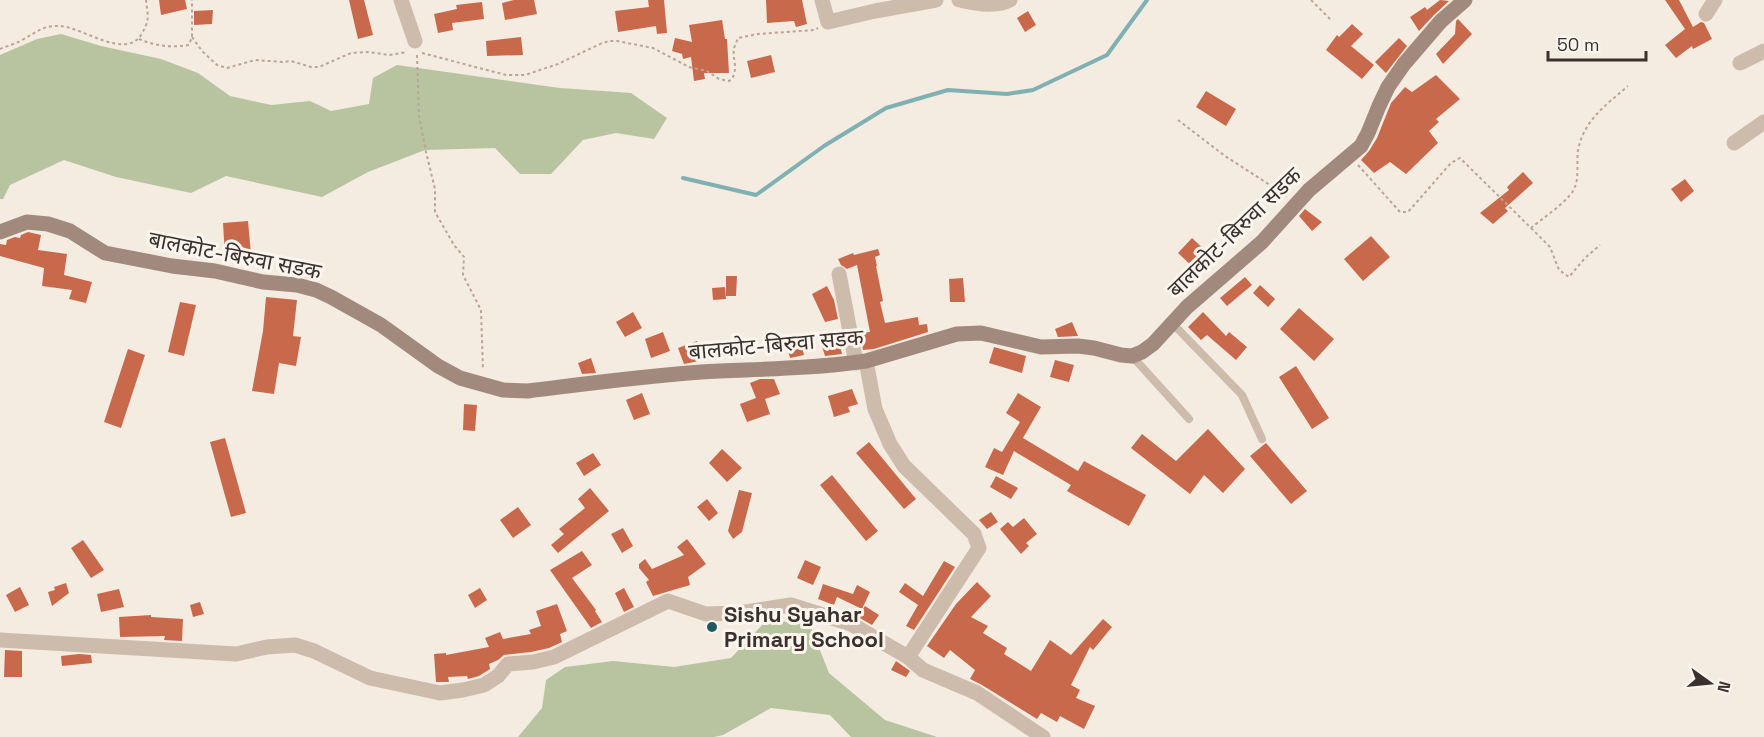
<svg xmlns="http://www.w3.org/2000/svg" width="1764" height="737" font-family="'Space Grotesk','Noto Sans Devanagari',sans-serif">
<rect width="100%" height="100%" fill="#f4ebe1"/>
<path fill="#b8c4a0" d="M 61,34 L 101,46 L 161,59 L 198,73 L 230,96 L 271,105 L 310,101 L 331,111 L 369,104 L 373,78 L 397,65 L 560,88 L 631,93 L 667,118 L 654,139 L 616,133 L 583,140 L 551,174 L 520,174 L 495,148 L 425,150 L 368,172 L 322,197 L 226,176 L 191,193 L 116,177 L 64,160 L 10,185 L 3,199 L 0,199 L 0,55 L 37,39 Z
M 808,620 L 829,673 L 885,720 L 937,737 L 851,737 L 830,715 L 771,708 L 723,735 L 714,737 L 518,737 L 542,708 L 546,680 L 565,667 L 613,661 L 674,667 L 731,658 L 764,623 Z"/>
<g fill="none" stroke-linecap="round" stroke-linejoin="round">
<path stroke="#7fb0b2" stroke-width="4" d="M 683,178 L 756,195 L 824,146 L 886,108 L 948,90 L 1007,94 L 1033,90 L 1107,55 L 1147,0"/>
</g>
<path fill="#c8694b" d="M 159,0 L 185,0 L 187,9 L 161,15 Z
M 349,0 L 364,0 L 373,35 L 358,39 Z
M 514,0 L 534,0 L 537,14 L 505,20 L 502,3 Z
M 648,0 L 664,0 L 667,33 L 657,34 L 656,26 L 618,32 L 615,11 L 649,7 Z
M 766,0 L 802,0 L 807,24 L 796,27 L 794,21 L 767,23 Z
M 1440,0 L 1449,1 L 1434,15 L 1419,31 L 1410,17 L 1425,7 L 1427,10 Z
M 1665,0 L 1679,0 L 1693,27 L 1701,22 L 1704,23 L 1712,39 L 1693,49 L 1692,46 L 1676,58 L 1665,45 L 1685,29 Z
M 482,2 L 484,19 L 452,23 L 453,30 L 438,33 L 434,14 L 457,9 L 456,5 Z
M 213,10 L 212,24 L 194,25 L 194,11 Z
M 1028,11 L 1036,25 L 1025,32 L 1017,18 Z
M 1458,19 L 1472,34 L 1443,64 L 1436,54 L 1455,34 L 1456,21 Z
M 722,20 L 725,39 L 727,39 L 729,73 L 704,73 L 705,79 L 694,81 L 691,57 L 683,59 L 682,54 L 672,51 L 675,38 L 692,42 L 689,25 Z
M 1352,24 L 1363,34 L 1351,46 L 1374,65 L 1362,79 L 1326,50 L 1337,35 L 1339,37 Z
M 521,37 L 523,55 L 487,56 L 486,41 Z
M 1399,38 L 1407,46 L 1386,73 L 1375,62 Z
M 771,55 L 775,72 L 751,78 L 747,61 Z
M 1436,75 L 1460,99 L 1436,119 L 1439,122 L 1429,131 L 1438,143 L 1406,174 L 1390,162 L 1374,173 L 1361,160 L 1369,151 L 1377,138 L 1391,103 L 1405,87 L 1412,92 Z
M 1206,91 L 1236,109 L 1226,126 L 1196,107 Z
M 1523,172 L 1533,183 L 1505,208 L 1508,211 L 1493,224 L 1480,213 L 1509,190 L 1507,187 Z
M 1685,179 L 1694,191 L 1681,202 L 1671,189 Z
M 1305,209 L 1322,222 L 1312,231 L 1299,216 Z
M 248,221 L 251,254 L 225,256 L 223,223 Z
M 28,232 L 41,235 L 38,250 L 67,254 L 64,275 L 92,282 L 86,303 L 69,299 L 72,290 L 42,286 L 44,268 L 0,256 L 0,244 L 6,245 L 7,240 L 15,237 L 20,238 L 21,235 Z
M 1371,236 L 1390,257 L 1363,281 L 1344,259 Z
M 1192,238 L 1210,255 L 1196,270 L 1178,253 Z
M 878,249 L 880,255 L 875,257 L 877,266 L 876,266 L 883,301 L 880,302 L 885,323 L 918,317 L 919,325 L 927,324 L 928,332 L 874,349 L 863,350 L 860,333 L 870,332 L 857,265 L 847,269 L 841,265 L 838,259 L 853,253 L 854,255 Z
M 726,276 L 737,276 L 736,296 L 726,296 Z
M 1245,277 L 1252,285 L 1227,306 L 1220,298 Z
M 963,278 L 965,302 L 950,302 L 949,279 Z
M 1260,285 L 1275,299 L 1268,307 L 1253,293 Z
M 827,286 L 834,300 L 838,319 L 825,322 L 812,294 Z
M 725,287 L 726,299 L 713,300 L 712,288 Z
M 266,297 L 297,300 L 293,336 L 301,337 L 296,366 L 279,363 L 274,394 L 252,391 L 263,331 Z
M 180,302 L 196,305 L 184,356 L 168,352 Z
M 1299,308 L 1334,339 L 1314,361 L 1280,329 Z
M 633,312 L 642,328 L 625,337 L 616,322 Z
M 1203,312 L 1226,336 L 1229,332 L 1247,347 L 1236,360 L 1207,335 L 1201,340 L 1188,327 Z
M 1072,322 L 1078,336 L 1058,337 L 1055,329 Z
M 663,332 L 670,351 L 651,358 L 645,339 Z
M 838,337 L 842,354 L 825,356 L 821,343 Z
M 697,341 L 704,360 L 684,364 L 678,348 Z
M 801,342 L 804,355 L 790,358 L 787,345 Z
M 994,347 L 1026,356 L 1022,373 L 989,363 Z
M 128,349 L 145,355 L 121,428 L 104,422 Z
M 591,358 L 596,373 L 582,374 L 578,363 Z
M 1055,360 L 1074,365 L 1069,382 L 1050,377 Z
M 1296,366 L 1329,418 L 1312,429 L 1279,377 Z
M 760,379 L 774,379 L 780,394 L 765,399 L 770,414 L 747,422 L 740,404 L 756,398 L 750,383 Z
M 852,389 L 858,404 L 848,407 L 850,412 L 834,417 L 828,396 Z
M 642,393 L 650,414 L 634,420 L 626,400 Z
M 1018,393 L 1041,407 L 1023,438 L 1078,471 L 1084,461 L 1146,495 L 1129,526 L 1067,491 L 1071,485 L 1014,451 L 1003,475 L 985,467 L 994,448 L 1002,452 L 1020,422 L 1006,413 Z
M 464,404 L 477,405 L 475,431 L 463,430 Z
M 1208,429 L 1245,469 L 1223,493 L 1204,475 L 1190,494 L 1131,448 L 1142,434 L 1176,461 Z
M 225,438 L 246,513 L 231,517 L 210,442 Z
M 869,442 L 916,499 L 904,509 L 856,453 Z
M 1266,443 L 1307,491 L 1291,504 L 1250,456 Z
M 722,449 L 742,468 L 727,482 L 709,463 Z
M 593,453 L 601,465 L 584,476 L 576,463 Z
M 832,475 L 878,531 L 866,541 L 820,485 Z
M 996,476 L 1018,488 L 1011,499 L 990,487 Z
M 590,488 L 609,511 L 558,553 L 551,545 L 564,534 L 559,529 L 585,508 L 578,499 Z
M 739,490 L 752,493 L 742,532 L 733,539 L 728,531 Z
M 707,499 L 718,513 L 709,521 L 697,507 Z
M 518,507 L 531,525 L 513,538 L 500,520 Z
M 991,512 L 998,522 L 987,529 L 979,520 Z
M 1024,518 L 1037,534 L 1026,543 L 1029,546 L 1021,554 L 1000,529 L 1008,522 L 1013,527 Z
M 623,528 L 633,546 L 622,553 L 611,534 Z
M 687,539 L 706,564 L 688,577 L 690,585 L 653,596 L 646,582 L 649,580 L 639,568 L 639,564 L 645,559 L 652,569 L 684,555 L 677,547 Z
M 83,540 L 104,570 L 91,578 L 71,548 Z
M 582,551 L 592,565 L 572,578 L 596,610 L 595,611 L 602,622 L 591,628 L 550,570 Z
M 805,560 L 821,567 L 813,585 L 797,578 Z
M 944,561 L 955,567 L 914,630 L 906,626 L 918,605 L 899,592 L 905,583 L 923,596 Z
M 977,582 L 991,596 L 971,617 L 988,626 L 983,633 L 1007,648 L 1004,654 L 1031,671 L 1050,640 L 1071,655 L 1103,619 L 1112,627 L 1093,650 L 1090,647 L 1071,685 L 1080,690 L 1076,698 L 1095,706 L 1084,729 L 1060,716 L 1057,722 L 1041,713 L 1037,719 L 982,685 L 970,679 L 975,670 L 950,650 L 944,658 L 927,646 L 956,604 Z
M 66,583 L 69,593 L 52,606 L 48,592 L 55,590 L 54,587 Z
M 823,584 L 853,594 L 857,585 L 870,592 L 862,609 L 837,597 L 834,605 L 818,599 Z
M 20,587 L 29,605 L 15,612 L 6,595 Z
M 480,588 L 487,600 L 475,608 L 468,595 Z
M 624,588 L 634,607 L 624,612 L 615,593 Z
M 119,589 L 124,607 L 101,612 L 97,594 Z
M 200,602 L 204,614 L 193,617 L 190,605 Z
M 557,604 L 567,631 L 560,634 L 562,642 L 549,648 L 531,652 L 504,655 L 498,660 L 489,664 L 490,669 L 479,676 L 468,679 L 467,676 L 448,677 L 449,682 L 436,682 L 434,654 L 446,653 L 446,655 L 489,647 L 485,638 L 500,632 L 503,639 L 531,634 L 529,630 L 541,626 L 536,611 Z
M 865,606 L 879,615 L 872,625 L 858,617 Z
M 151,615 L 151,617 L 183,619 L 182,641 L 164,640 L 165,636 L 120,637 L 119,617 Z
M 5,650 L 22,651 L 22,677 L 4,677 Z
M 79,654 L 91,655 L 92,663 L 62,666 L 61,656 Z
M 896,661 L 910,671 L 906,677 L 891,670 Z"/>
<g fill="none" stroke-linecap="round" stroke-linejoin="round">
<path stroke="#b9a596" stroke-width="2" stroke-dasharray="3 3" stroke-linecap="butt" d="M 1311,0 L 1331,20
M 192,37 L 202,51 L 217,65 L 227,68 L 255,60 L 283,62 L 291,61 L 311,67 L 319,67 L 351,53 L 369,52 L 389,55 L 407,52
M 139,39 C 155,46 172,48 189,45 L 192,37 L 192,0
M 0,49 C 7,46 15,44 22,40 C 36,33 42,25 60,26 C 82,27 125,60 141,35 C 150,20 148,17 146,0
M 422,53 L 506,75 L 525,75 L 558,64 L 600,44 L 609,41 L 617,41 L 653,48 L 689,67 L 707,71 L 719,79 L 729,81 C 740,73 732,59 734,48 C 735,46 737,40 738,38 L 758,34 L 814,30 L 818,28
M 417,55 L 419,116 L 426,152 L 435,189 L 435,212 L 454,245 L 464,257 L 463,275 L 481,310 L 483,370
M 1178,120 L 1225,156 L 1287,196
M 1358,165 L 1400,212 L 1408,212 L 1451,163 L 1460,158 L 1531,228 C 1543,218 1560,207 1570,195 C 1581,183 1576,165 1578,150 C 1584,120 1606,105 1628,86
M 1531,228 L 1550,247 L 1559,270 L 1569,277 L 1585,258 L 1600,245"/>
<path stroke="#cdbbac" stroke-width="8" d="M 1172,323 L 1242,395 L 1262,439
M 1132,356 L 1189,419"/>
<path stroke="#cdbbac" stroke-width="15" d="M 401,0 L 415,41
M 822,0 L 828,22 L 875,11 L 936,0
M 959,0 C 975,3 995,8 1010,0
M 1706,14 L 1715,0
M 1740,63 L 1764,51
M 1734,143 L 1764,122
M 839,274 L 856,363
M 0,640 L 236,654 L 267,647 L 295,645 L 314,651 L 370,678 L 440,693 L 463,690 L 484,685 L 498,676 L 508,664 L 533,662 L 554,657 L 668,601 L 706,614 L 739,613 L 791,605 L 851,624 L 908,657"/>
<path stroke="#cdbbac" stroke-width="15" d="M 866,361 L 875,409 L 890,444 L 904,466 L 974,534 L 979,548 L 908,657 L 923,670 L 977,693 L 1043,737"/>
<path stroke="#a18a7d" stroke-width="15" d="M 0,232 L 27,222 L 48,224 L 70,231 L 105,253 L 172,266 L 215,271 L 263,282 L 297,285 L 316,290 L 331,297 L 381,325 L 438,366 L 460,378 L 503,390 L 528,391 C 585,384 643,376 701,372 C 756,369 811,369 866,361 L 957,334 L 981,333 L 1041,347 L 1078,346 L 1094,348 L 1121,355 L 1132,356 L 1142,352 L 1153,344 L 1187,307 L 1262,242 L 1309,190 L 1361,146 L 1368,133 L 1379,106 L 1388,87 L 1404,64 L 1441,21 L 1465,0"/>
</g>
<circle fill="#1f5a5e" stroke="#fbf5ee" stroke-width="2" cx="712" cy="627" r="6"/>
<g text-anchor="middle" stroke-width="6" stroke-linejoin="round" paint-order="stroke">
<g font-size="22" fill="#3b302b" stroke="#fbf5ee">
<text transform="translate(1234 232) rotate(-44)" y="8">बालकोट-बिरुवा सडक</text>
<text transform="translate(235 255) rotate(11)" y="8">बालकोट-बिरुवा सडक</text>
<text transform="translate(776 344) rotate(-5)" y="8">बालकोट-बिरुवा सडक</text>
</g>
<g font-size="22" font-weight="bold" fill="#3b302b" stroke="#fbf5ee" text-anchor="start">
<text x="724" y="622">Sishu Syahar<tspan x="724" dy="25">Primary School</tspan></text>
</g>
</g>
<g transform="translate(1710 683) rotate(105)" stroke="#fbf5ee" stroke-width="4.5" paint-order="stroke">
<path d="M0-4.5L10 22L0 15L-10 22Z" fill="#3b302b"/>
<text y="-9" font-size="16" font-weight="bold" text-anchor="middle" fill="#3b302b">N</text>
</g>
<path d="M1548 51v9h98v-9" fill="none" stroke="#3b302b" stroke-width="3"/>
<text x="1557" y="51" font-size="18" fill="#3b302b" stroke="#fbf5ee" stroke-width="4.5" paint-order="stroke">50 m</text>
</svg>
